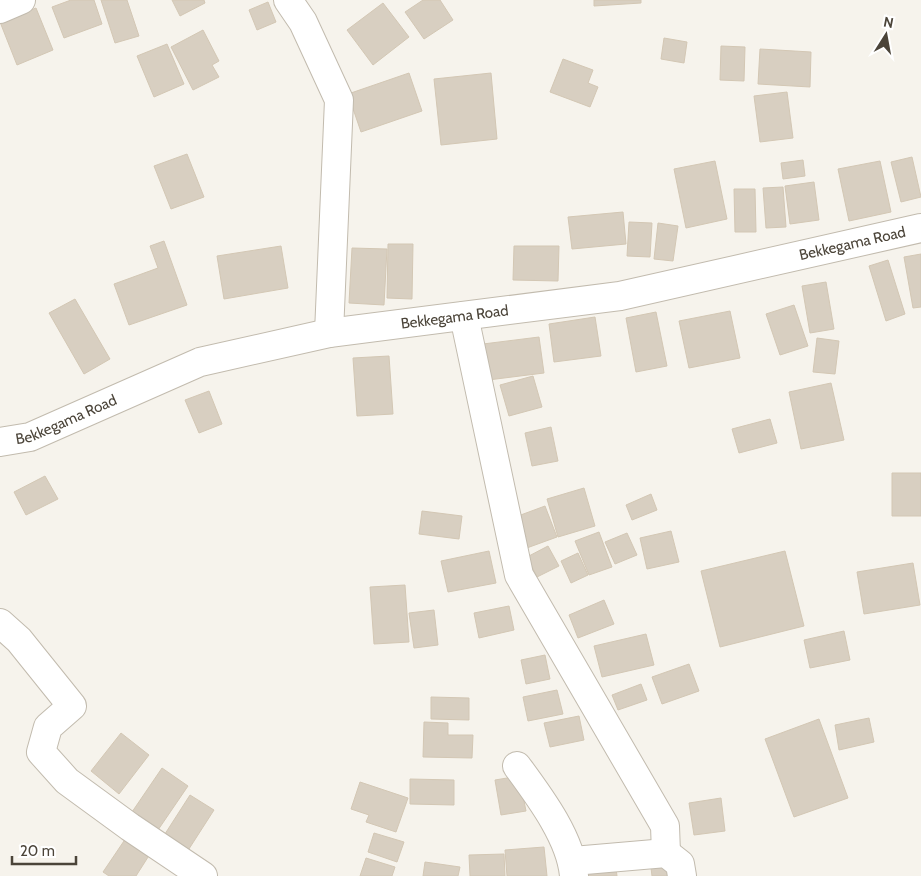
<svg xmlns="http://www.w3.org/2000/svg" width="921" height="876" font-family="Cabin,sans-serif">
<rect width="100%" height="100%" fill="#f6f3ec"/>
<path fill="#d8cfc1" stroke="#d3c7b4" d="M 71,0 L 94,0 L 102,24 L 64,38 L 52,7 Z
M 101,0 L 127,0 L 139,36 L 115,43 Z
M 172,0 L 204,0 L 205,3 L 180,16 Z
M 423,0 L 440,0 L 453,20 L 424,39 L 405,12 Z
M 594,0 L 641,0 L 641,3 L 594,6 Z
M 268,2 L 276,22 L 257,30 L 249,10 Z
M 383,3 L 409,37 L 373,65 L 347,30 Z
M 36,8 L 53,50 L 17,65 L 0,22 Z
M 203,30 L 219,61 L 212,65 L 219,77 L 193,90 L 171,47 Z
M 664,38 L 687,42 L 684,63 L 661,59 Z
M 167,44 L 184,84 L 154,97 L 137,56 Z
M 721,46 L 745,47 L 744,81 L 720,80 Z
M 760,49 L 811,52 L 810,87 L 758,84 Z
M 563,59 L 593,70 L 588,83 L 598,87 L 590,107 L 550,92 Z
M 409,73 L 422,111 L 361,132 L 348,94 Z
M 491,73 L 497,139 L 441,145 L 434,79 Z
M 787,92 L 793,138 L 760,142 L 754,96 Z
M 187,154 L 204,197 L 171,209 L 154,166 Z
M 912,157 L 921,197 L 901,202 L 891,162 Z
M 803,160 L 805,176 L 783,179 L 781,163 Z
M 715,161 L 727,219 L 686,228 L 674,169 Z
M 880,161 L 891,212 L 849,221 L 838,169 Z
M 814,182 L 819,220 L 790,224 L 785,186 Z
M 783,187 L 786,227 L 766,228 L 763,188 Z
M 734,189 L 755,189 L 756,232 L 735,232 Z
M 623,212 L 626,244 L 572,249 L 568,217 Z
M 629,222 L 652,223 L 650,257 L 627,256 Z
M 658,223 L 678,226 L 673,261 L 654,259 Z
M 164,241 L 187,305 L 129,325 L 114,284 L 158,268 L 150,246 Z
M 388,244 L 413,244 L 412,299 L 387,298 Z
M 281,246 L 288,288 L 224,299 L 217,256 Z
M 514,246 L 559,246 L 558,281 L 513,280 Z
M 352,248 L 387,249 L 384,305 L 349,303 Z
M 921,254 L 921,307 L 913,308 L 904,257 Z
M 888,260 L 905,314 L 886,321 L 869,266 Z
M 826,282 L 834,329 L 810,333 L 802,286 Z
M 75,299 L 110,359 L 84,374 L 49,313 Z
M 794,305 L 808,346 L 780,355 L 766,314 Z
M 730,311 L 740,358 L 689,368 L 679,321 Z
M 656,312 L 667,366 L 636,372 L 626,318 Z
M 595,317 L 601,356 L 554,362 L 549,324 Z
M 539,337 L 544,373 L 488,380 L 483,344 Z
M 817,338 L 839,341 L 835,374 L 813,372 Z
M 389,356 L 393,414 L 357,416 L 353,358 Z
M 533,376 L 542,407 L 509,416 L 500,385 Z
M 831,383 L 844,440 L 801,449 L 789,392 Z
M 209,391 L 222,424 L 199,433 L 185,400 Z
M 770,419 L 777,443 L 739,453 L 732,429 Z
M 551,427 L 558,461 L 532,466 L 525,433 Z
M 892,473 L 921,473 L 921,516 L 892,516 Z
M 45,476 L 58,499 L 26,515 L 14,492 Z
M 584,488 L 595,526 L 558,537 L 547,499 Z
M 651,494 L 657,510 L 632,520 L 626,505 Z
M 545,506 L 557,537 L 524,549 L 520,539 L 526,537 L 518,516 Z
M 422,511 L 462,516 L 459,539 L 419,534 Z
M 671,531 L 679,562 L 647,569 L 640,538 Z
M 599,532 L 612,567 L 589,575 L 575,541 Z
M 627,533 L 637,555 L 615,564 L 605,542 Z
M 548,546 L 559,566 L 537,577 L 527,557 Z
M 489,551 L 496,583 L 448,592 L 441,561 Z
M 785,551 L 804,626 L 720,647 L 701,571 Z
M 578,553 L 588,575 L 571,583 L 561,561 Z
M 913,563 L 920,605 L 864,614 L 857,572 Z
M 405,585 L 409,642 L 374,644 L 370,587 Z
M 604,600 L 614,624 L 578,638 L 569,615 Z
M 509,606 L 514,630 L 479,638 L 474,613 Z
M 434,610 L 438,645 L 414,648 L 409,613 Z
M 844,631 L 850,660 L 810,668 L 804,640 Z
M 646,634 L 654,665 L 602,677 L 594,646 Z
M 545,655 L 550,679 L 526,684 L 521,660 Z
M 689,664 L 699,691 L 662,704 L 652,677 Z
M 641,684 L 647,700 L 618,710 L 612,695 Z
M 557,690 L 563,714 L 528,721 L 523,697 Z
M 431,697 L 469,698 L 469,720 L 431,719 Z
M 579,716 L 584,740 L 550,747 L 544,723 Z
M 869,718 L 874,742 L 839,750 L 835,725 Z
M 819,719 L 848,798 L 794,817 L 765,739 Z
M 424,722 L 448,723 L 448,735 L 473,735 L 472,758 L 423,757 Z
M 121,733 L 149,755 L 119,794 L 91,771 Z
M 162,768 L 188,786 L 158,830 L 132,812 Z
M 519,776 L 526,811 L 501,815 L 495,780 Z
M 410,779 L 454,780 L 454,805 L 410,804 Z
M 360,782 L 408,798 L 396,832 L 366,822 L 369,815 L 351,809 Z
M 190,795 L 214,810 L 187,852 L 163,837 Z
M 721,798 L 725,831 L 694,835 L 689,803 Z
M 374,833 L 404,842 L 397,862 L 368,852 Z
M 126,838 L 150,854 L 136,876 L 109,876 L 103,872 Z
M 544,847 L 547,876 L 507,876 L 505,850 Z
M 504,854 L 505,876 L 470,876 L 469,855 Z
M 366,858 L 395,867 L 392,876 L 360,876 Z
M 425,862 L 460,867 L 458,876 L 423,876 Z
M 676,865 L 677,876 L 652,876 L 651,868 Z
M 616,868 L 617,876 L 582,876 L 582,873 Z"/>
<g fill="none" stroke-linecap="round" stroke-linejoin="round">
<defs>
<g id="minor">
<path d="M 288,0 L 303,22 L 339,100 L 329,333"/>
<path d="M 0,9 L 21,0"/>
<path d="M 464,316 L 519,575 L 665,826 L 666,853"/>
<path id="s1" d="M 0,442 L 30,437 L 200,362 L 329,333 L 620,296 L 921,228"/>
<path d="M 0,623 L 19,640 L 72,706 L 48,727 L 41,752 L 67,781 L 130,827 L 203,876"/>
<path d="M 517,766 C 539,796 571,838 574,876"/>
<path d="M 573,861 L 666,853 L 680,864 L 682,876"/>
</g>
</defs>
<use href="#minor" stroke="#c2bbae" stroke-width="30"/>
<use href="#minor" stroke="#fff" stroke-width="28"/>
</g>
<g text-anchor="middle" stroke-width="4" stroke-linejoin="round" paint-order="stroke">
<g font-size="15" fill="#4b4439" stroke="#fff">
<text dy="5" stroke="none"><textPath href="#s1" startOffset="880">Bekkegama Road</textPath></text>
<text dy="5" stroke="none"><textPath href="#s1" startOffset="475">Bekkegama Road</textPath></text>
<text dy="5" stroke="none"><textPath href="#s1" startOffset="70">Bekkegama Road</textPath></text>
</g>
</g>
<g transform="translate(886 35) rotate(11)" stroke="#ffffff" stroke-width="4" paint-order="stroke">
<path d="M0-4L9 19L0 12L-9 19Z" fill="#4b4439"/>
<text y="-8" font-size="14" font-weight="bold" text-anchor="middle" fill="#4b4439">N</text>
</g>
<path d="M12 856v8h64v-8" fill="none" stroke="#4b4439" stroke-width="2.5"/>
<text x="20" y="856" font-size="15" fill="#4b4439" stroke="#ffffff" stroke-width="4" paint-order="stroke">20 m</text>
</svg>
